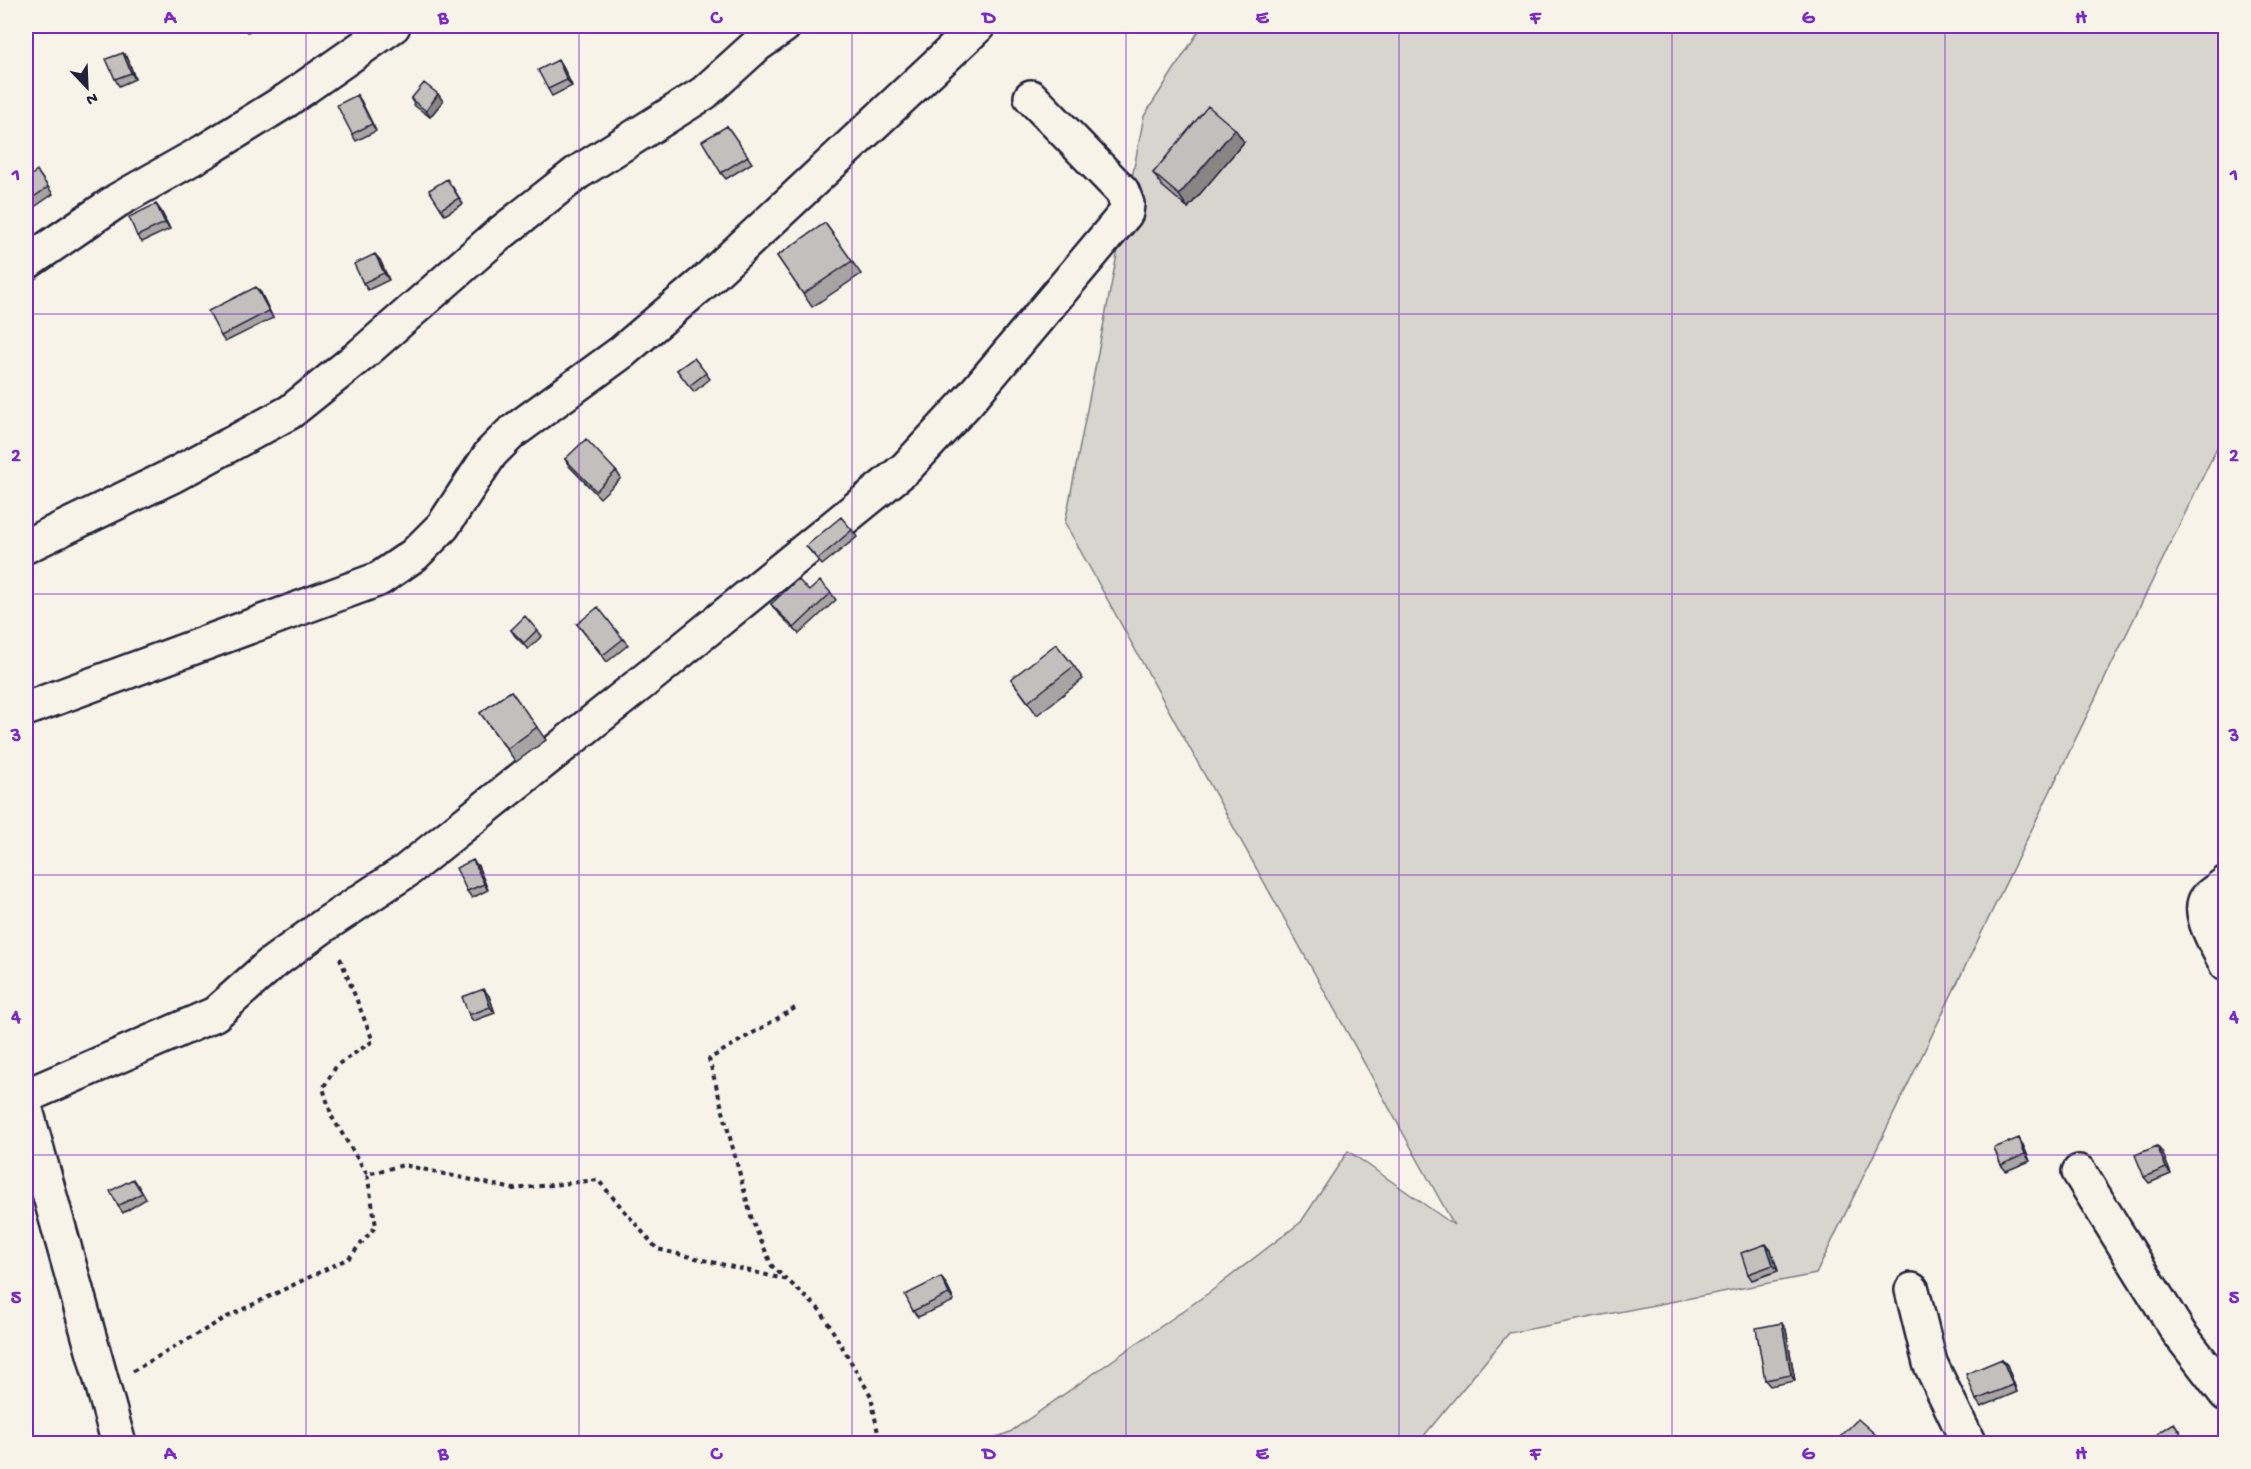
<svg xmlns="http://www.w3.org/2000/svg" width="2251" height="1469" font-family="'Gochi Hand',sans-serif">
<rect width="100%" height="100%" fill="#f7f3e8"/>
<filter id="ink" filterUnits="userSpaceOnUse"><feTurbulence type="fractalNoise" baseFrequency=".0167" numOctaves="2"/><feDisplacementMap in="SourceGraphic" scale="12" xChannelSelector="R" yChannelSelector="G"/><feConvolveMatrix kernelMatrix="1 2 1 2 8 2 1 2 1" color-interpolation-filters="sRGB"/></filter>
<g filter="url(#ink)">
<path fill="#d8d5cf" stroke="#7d7c85" stroke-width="1.5" d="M 1202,26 L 2225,26 L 2225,431 L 1816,1274 L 1509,1333 L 1418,1443 L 980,1444 L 1010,1432 L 1210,1292 L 1301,1222 L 1348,1151 L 1454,1225 L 1065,523 L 1144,116 Z"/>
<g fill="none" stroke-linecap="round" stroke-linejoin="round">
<defs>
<path id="minor" d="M 26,263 L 118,200 L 205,151 L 287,100 L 393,26
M 26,546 L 174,475 L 290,412 L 361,355 L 497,236 L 577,173 L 704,93 L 757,45 L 784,26
M 26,709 L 379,579 L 414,555 L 443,526 L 491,453 L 511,433 L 622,352 L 709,278 L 978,26
M 2226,883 C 2220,888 2212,893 2207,898 C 2195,912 2219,949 2226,964
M 26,1096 L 215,1014 L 271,964 L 326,924 L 406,871 L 654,673 L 906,468 L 969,400 L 1126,213 L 1127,204 L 1122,191 L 1031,97
M 26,1110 L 119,1444
M 2079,1172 L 2179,1333 L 2226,1394
M 1912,1290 L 1930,1363 L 1969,1444"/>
</defs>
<use href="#minor" stroke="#22223b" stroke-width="38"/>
<path stroke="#22223b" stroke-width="4" stroke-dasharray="4.5 4.5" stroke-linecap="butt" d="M 340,958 L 373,1041 L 337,1065 L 323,1088 L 332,1117 L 367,1174 L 404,1165 L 513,1189 L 598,1180 L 657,1249 L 788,1280
M 795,1008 L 709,1059 L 752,1220 L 772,1266 L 821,1311 L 871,1396 L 880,1444
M 133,1371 L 227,1317 L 349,1258 L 376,1226 L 367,1174"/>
<use href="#minor" stroke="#f7f3e8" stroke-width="33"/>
</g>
<path fill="#a7a4a3" stroke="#22223b" stroke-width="1.5" d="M 243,26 L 264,26 L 247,32 Z
M 123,53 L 128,59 L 135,79 L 119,86 L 115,79 Z
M 563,67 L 572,86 L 552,96 L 548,89 Z
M 357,95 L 361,101 L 376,131 L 356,141 L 352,134 Z
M 411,99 L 443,101 L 430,117 L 415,106 Z
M 727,126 L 752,163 L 726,179 L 721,173 Z
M 1244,142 L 1188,208 L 1162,186 L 1153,173 Z
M 37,171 L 53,194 L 33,208 L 26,198 Z
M 452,186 L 463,204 L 445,215 L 441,209 Z
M 161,211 L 170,229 L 142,242 L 137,236 Z
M 825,223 L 861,274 L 812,307 L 777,256 Z
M 380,260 L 389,280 L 368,290 L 363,283 Z
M 261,293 L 273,318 L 225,342 L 221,336 Z
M 694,358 L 710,379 L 694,392 L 677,370 Z
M 565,459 L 616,471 L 621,478 L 600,498 L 569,466 Z
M 852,530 L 857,537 L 822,565 L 806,546 Z
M 2226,574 L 2226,600 L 2223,600 L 2219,594 Z
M 809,591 L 831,593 L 836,600 L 799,634 L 776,611 L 771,604 Z
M 577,624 L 623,639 L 628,645 L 607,662 Z
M 511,630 L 537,630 L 542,636 L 528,649 L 515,636 Z
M 1074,666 L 1083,679 L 1037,715 L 1011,679 Z
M 511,691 L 546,740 L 516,762 L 480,713 Z
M 478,866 L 488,890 L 472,898 L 467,891 Z
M 489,996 L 495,1013 L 473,1021 L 469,1015 Z
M 2023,1145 L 2030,1161 L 2006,1171 L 2001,1165 Z
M 2162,1152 L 2171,1174 L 2149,1183 L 2144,1177 Z
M 138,1185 L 146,1199 L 123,1213 L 118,1206 Z
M 1771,1250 L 1778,1271 L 1752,1280 L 1748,1274 Z
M 946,1284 L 954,1301 L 918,1317 L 913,1311 Z
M 1786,1330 L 1795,1381 L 1770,1386 L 1765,1380 Z
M 2002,1359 L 2007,1365 L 2017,1392 L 1981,1407 L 1976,1400 Z
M 2174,1423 L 2187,1443 L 2162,1443 Z
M 1876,1435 L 1880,1442 L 1879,1443 L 1839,1443 L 1837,1440 Z"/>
<path fill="#888684" stroke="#22223b" stroke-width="1.5" d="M 123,53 L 128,59 L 135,79 L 131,73 Z
M 558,60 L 563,67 L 572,86 L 567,80 Z
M 438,94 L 443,101 L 430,117 L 426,111 Z
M 357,95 L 361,101 L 376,131 L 372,124 Z
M 1235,129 L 1244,142 L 1188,208 L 1179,195 Z
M 156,204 L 161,211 L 170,229 L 165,223 Z
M 375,254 L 380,260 L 389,280 L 384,273 Z
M 256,287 L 261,293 L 273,318 L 269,311 Z
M 473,860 L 478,866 L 488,890 L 484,884 Z
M 484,989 L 489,996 L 495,1013 L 490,1007 Z
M 2019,1138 L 2023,1145 L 2030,1161 L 2025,1154 Z
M 2157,1146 L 2162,1152 L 2171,1174 L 2166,1168 Z
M 1766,1244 L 1771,1250 L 1778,1271 L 1773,1265 Z
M 941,1277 L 946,1284 L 954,1301 L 949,1294 Z
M 1782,1323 L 1786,1330 L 1795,1381 L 1791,1375 Z
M 2002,1359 L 2007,1365 L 2017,1392 L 2013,1385 Z"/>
<path fill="#c2bfbd" stroke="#22223b" stroke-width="1.5" d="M 123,53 L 131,73 L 115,79 L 106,59 Z
M 558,60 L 567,80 L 548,89 L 538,70 Z
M 424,83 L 438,94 L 426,111 L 411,99 Z
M 357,95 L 372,124 L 352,134 L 337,105 Z
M 1208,106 L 1235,129 L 1179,195 L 1153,173 Z
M 727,126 L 748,156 L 721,173 L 702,141 Z
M 37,171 L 48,187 L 28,201 L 26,197 L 26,179 Z
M 447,179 L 459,198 L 441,209 L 429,190 Z
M 156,204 L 165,223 L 137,236 L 129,217 Z
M 825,223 L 852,261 L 803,294 L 777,256 Z
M 375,254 L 384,273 L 363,283 L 354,264 Z
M 256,287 L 269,311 L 221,336 L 208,311 Z
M 694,358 L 706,373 L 689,386 L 677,370 Z
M 586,439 L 616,471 L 596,491 L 565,459 Z
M 841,517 L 852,530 L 818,559 L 806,546 Z
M 2219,574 L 2226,574 L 2226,594 L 2219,594 Z
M 798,579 L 809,591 L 820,581 L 831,593 L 794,628 L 771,604 Z
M 598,607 L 623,639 L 603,655 L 577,624 Z
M 525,616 L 537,630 L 524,643 L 511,630 Z
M 1056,644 L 1074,666 L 1028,702 L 1011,679 Z
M 511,691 L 537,727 L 507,749 L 480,713 Z
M 473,860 L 484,884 L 467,891 L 456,868 Z
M 484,989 L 490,1007 L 469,1015 L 462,997 Z
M 2019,1138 L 2025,1154 L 2001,1165 L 1994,1148 Z
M 2157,1146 L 2166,1168 L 2144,1177 L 2135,1155 Z
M 133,1179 L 142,1193 L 118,1206 L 110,1191 Z
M 1766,1244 L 1773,1265 L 1748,1274 L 1741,1253 Z
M 941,1277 L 949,1294 L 913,1311 L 905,1295 Z
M 1782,1323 L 1791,1375 L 1765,1380 L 1756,1328 Z
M 2002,1359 L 2013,1385 L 1976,1400 L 1966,1374 Z
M 1858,1419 L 1876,1435 L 1868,1443 L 1840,1443 L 1837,1440 Z
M 2174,1423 L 2184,1438 L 2175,1443 L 2162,1443 L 2157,1434 Z"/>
</g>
<path fill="none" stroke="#7b2cbf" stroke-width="1.5" stroke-opacity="0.55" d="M 306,26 L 306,1444M 579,26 L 579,1444M 852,26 L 852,1444M 1126,26 L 1126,1444M 1399,26 L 1399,1444M 1672,26 L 1672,1444M 1945,26 L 1945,1444M 26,314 L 2226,314M 26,594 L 2226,594M 26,875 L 2226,875M 26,1155 L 2226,1155"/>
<rect width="2251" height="1469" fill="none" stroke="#f7f3e8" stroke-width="66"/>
<g transform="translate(87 87) rotate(157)" stroke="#f7f3e8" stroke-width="4.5" paint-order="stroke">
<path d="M0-4.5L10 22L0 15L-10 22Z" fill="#22223b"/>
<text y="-9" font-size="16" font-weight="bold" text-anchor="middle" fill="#22223b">N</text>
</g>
<rect x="33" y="33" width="2185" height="1403" fill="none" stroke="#7b2cbf" stroke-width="2"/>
<g font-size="20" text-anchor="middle" font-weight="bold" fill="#7b2cbf">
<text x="170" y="23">A</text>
<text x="443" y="23">B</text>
<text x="716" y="23">C</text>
<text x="989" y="23">D</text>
<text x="1262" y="23">E</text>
<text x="1535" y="23">F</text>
<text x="1808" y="23">G</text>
<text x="2081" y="23">H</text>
<text x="16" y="180">1</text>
<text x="2234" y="180">1</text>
<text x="16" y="461">2</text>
<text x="2234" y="461">2</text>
<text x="16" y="741">3</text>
<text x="2234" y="741">3</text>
<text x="16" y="1022">4</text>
<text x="2234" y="1022">4</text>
<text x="16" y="1303">5</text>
<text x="2234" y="1303">5</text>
<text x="170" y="1459">A</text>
<text x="443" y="1459">B</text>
<text x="716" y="1459">C</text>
<text x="989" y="1459">D</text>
<text x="1262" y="1459">E</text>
<text x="1535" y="1459">F</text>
<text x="1808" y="1459">G</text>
<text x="2081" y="1459">H</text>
</g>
</svg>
